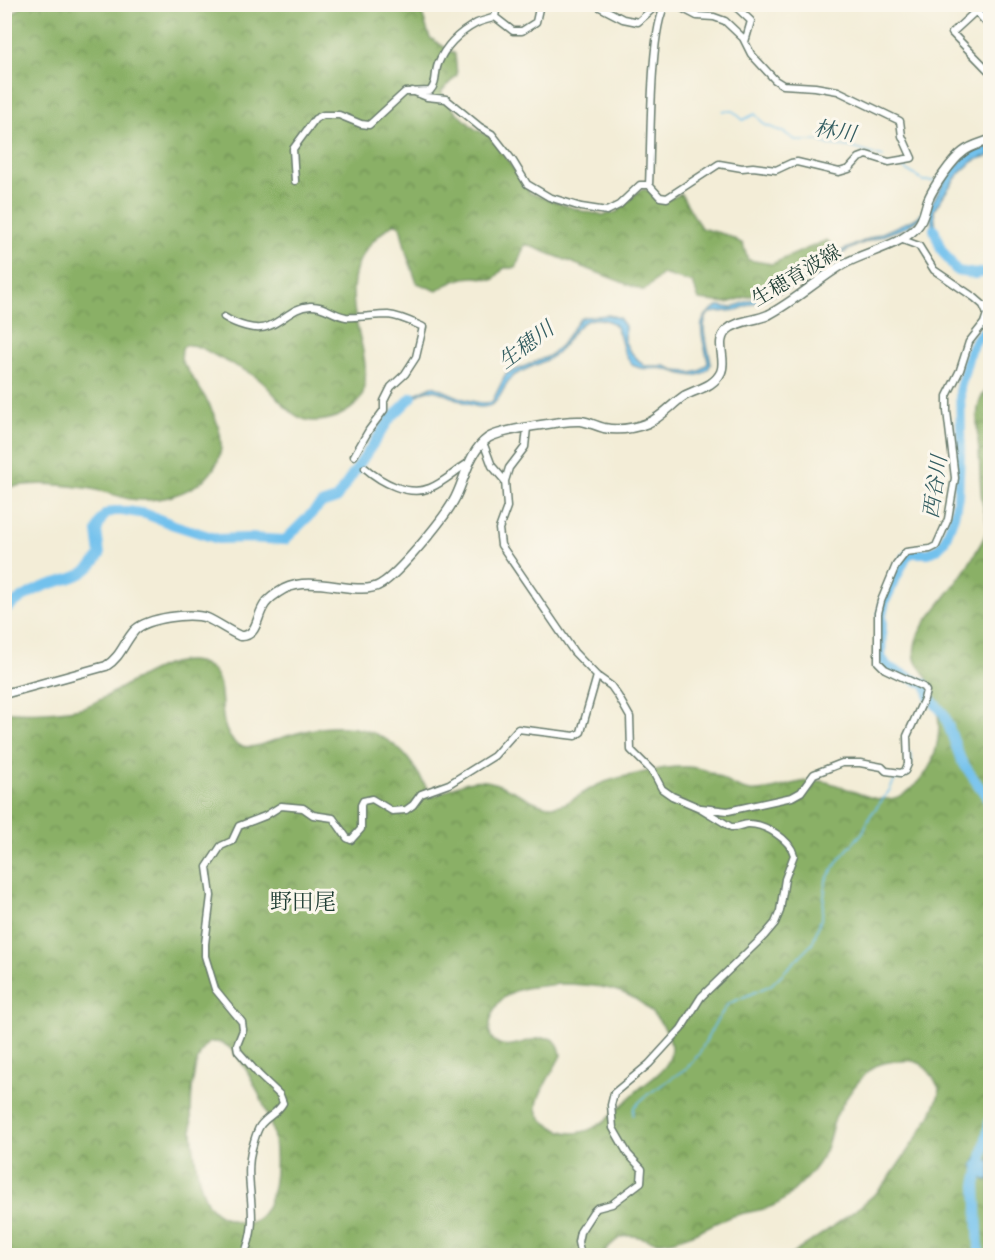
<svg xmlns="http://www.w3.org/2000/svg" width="995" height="1260" font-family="Cardo,'Noto Serif JP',serif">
<defs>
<pattern id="forest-crowns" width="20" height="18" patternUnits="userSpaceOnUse" patternTransform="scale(1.5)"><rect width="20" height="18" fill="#8ab066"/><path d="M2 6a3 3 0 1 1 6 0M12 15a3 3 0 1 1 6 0" fill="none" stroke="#709055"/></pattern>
</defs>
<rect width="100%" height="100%" fill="#fbf7ec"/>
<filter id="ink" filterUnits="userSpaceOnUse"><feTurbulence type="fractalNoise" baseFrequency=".0167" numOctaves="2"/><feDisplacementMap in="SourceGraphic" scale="12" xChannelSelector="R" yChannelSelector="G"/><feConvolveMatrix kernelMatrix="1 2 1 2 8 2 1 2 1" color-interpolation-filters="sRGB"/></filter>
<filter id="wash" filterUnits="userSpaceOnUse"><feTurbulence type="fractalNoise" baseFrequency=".008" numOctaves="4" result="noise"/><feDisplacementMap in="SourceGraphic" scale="24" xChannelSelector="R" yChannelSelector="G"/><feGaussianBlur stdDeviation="1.35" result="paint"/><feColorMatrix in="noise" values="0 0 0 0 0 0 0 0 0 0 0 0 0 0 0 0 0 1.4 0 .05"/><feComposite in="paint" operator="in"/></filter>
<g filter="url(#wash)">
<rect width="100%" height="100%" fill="#f3edd7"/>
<path fill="url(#forest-crowns)" stroke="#54764d" stroke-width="1.5" fill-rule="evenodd" d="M 25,4 L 419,5 L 430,38 L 455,54 L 457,75 L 441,92 L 454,110 L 475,129 L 492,137 L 530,193 L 582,211 L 603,215 L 617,212 L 641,189 L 648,190 L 662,202 L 681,194 L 701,228 L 727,235 L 743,244 L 748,260 L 772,264 L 827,240 L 835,249 L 794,277 L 766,291 L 727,303 L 699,300 L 693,283 L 662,274 L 644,291 L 525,244 L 516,268 L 504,268 L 493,280 C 472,273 454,278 437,291 L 417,283 L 407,255 L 400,226 L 395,223 C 352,251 347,283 358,330 C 363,349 368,370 364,389 C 362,400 353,408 344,413 C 336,418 327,420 318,421 C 288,423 277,391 256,377 C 244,369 229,363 216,356 C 207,351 197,344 186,345 L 182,348 L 181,360 C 201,392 243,441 207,477 C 187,495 157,503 130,499 C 116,496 101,490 86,488 C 60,484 30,482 5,488 L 4,21 Z
M 990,383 L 990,1161 L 977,1157 L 977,1174 L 987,1181 L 990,1179 L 990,1255 L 791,1255 C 820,1235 851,1216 877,1192 C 891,1178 901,1160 913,1143 C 924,1126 935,1111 940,1090 C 930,1071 924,1058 900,1061 C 892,1061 880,1063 874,1067 C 859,1078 845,1098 837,1114 C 831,1126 830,1141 824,1153 C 816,1170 800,1185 786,1198 C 770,1212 749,1210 730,1217 C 707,1225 688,1240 662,1242 C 650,1243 639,1234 626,1236 C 617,1237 607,1248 602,1256 L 5,1256 L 5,711 C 21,714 72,712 87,706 C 117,695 177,642 210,668 C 231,685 212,723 236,744 C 248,751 263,744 275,740 C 320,724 369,716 405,755 C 416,767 424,784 432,797 C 473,778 479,773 521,795 C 531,800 541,806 552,806 C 570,806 584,790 600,784 C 610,780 621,777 632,775 C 657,769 688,761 712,773 C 725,779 735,789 751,791 C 775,793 796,778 821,781 C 851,785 878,812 907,792 C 943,767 946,717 928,680 C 921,666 912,665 915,646 C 918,627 934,612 945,597 C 957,582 968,567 977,550 C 981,543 986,536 987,528 C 988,520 983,508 982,500 C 980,484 980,468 979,452 C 978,437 975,419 979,404 C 981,397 986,389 990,383 ZM 558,984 C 593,984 631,987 655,1016 C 664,1026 672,1037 671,1052 C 670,1068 650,1080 639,1089 C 615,1110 588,1149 551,1126 C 545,1123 538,1116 537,1109 C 536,1094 555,1069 561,1055 C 556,1017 516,1055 497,1043 C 483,1035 492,1010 500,1001 C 505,996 514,991 521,989 C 533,986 546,986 558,984 ZM 210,1042 C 215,1042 219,1041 224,1044 C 243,1053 272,1117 274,1139 C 277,1164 277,1230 238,1222 C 226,1219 214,1214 208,1204 C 191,1175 180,1061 210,1042 Z"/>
<path fill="#72c1ed" stroke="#487f90" stroke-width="1.5" d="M 990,147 L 990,156 C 963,158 948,190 934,210 L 936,230 L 939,242 L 937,242 L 933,234 L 931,215 L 928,213 L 906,227 L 858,245 L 837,256 L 795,286 L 737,310 L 709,313 C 697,328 710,348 711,364 C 701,384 681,373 666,369 C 655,366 641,373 631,363 C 615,345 627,322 600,319 C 575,316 570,344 553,356 C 540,365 524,368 512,377 C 504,383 503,396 494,403 C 476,417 448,389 429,390 C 420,391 408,404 398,408 L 406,398 L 432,386 C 451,392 472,407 492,402 L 506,374 L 549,356 L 561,345 L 580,319 L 585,317 L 609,315 L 619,318 L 625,326 L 625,342 L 629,350 L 644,366 L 665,366 L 675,370 L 692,373 L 700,371 L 708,363 C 705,339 690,319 719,306 L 731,308 L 794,283 L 837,253 L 916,218 L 929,208 L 948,176 L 967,154 L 978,149 Z
M 977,1157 L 990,1161 L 990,1179 L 987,1181 L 977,1174 L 973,1165 Z"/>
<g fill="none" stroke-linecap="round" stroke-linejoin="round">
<path stroke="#72c1ed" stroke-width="1.5" d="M 723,111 L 733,111 L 743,120 L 755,114 L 765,125 L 783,132 L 797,141 L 820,141 L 829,145 L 850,147 L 883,157
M 897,164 L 924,181 L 935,181
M 923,708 L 929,697
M 633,1115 L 634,1107 L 647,1095 L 688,1067 L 699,1054 L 714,1025 L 728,1004 L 771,985 L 812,944 L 822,916 L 826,880 L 840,858 L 863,832 L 870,816 L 889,791 L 895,779 L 902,779 L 908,775 L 912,761 L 911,752"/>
<path stroke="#72c1ed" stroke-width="10" d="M 934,229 L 941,249 L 957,271 L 975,274 L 990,271
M 990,325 L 978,337 L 970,351 L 960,388 L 961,436 L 958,496 L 954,516 L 944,542 L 936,550 L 928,553 L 911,553 L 906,557 L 885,601 L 882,615 L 881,657 L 888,667 L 924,684 L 928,689 L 929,697 L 944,714 L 961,760 L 990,802
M 4,611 C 15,602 27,594 40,588 C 67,577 82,582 100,555 L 97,531 L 101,520 L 106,514 L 113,511 L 127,511 L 146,514 L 174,525 L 218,539 L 248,538 L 285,540 L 321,504 L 336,499 L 390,419 L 412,397
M 979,1252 L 976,1185 L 990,1120"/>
</g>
</g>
<g filter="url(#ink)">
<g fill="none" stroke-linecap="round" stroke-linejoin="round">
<defs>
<path id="street" d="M 594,4 L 623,19 L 638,22 L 658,4
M 733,4 L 751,21 L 745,42
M 982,4 L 976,11 L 990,27
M 976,11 L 952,33 L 988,70 L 990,68
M 495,17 L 513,31 L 522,31 L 536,22 L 540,4
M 412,91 L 427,97 L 446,99 L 480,127 L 492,134 L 513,161 L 527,184 L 549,197 L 581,207 L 607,211 L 619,205 L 640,185 L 649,185 L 660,197 L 667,198 L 719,164 L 742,168 L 753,167 L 776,170 L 791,163 L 797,162 L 839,172 L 849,169 L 859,158 L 867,155 L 889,162 L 912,158 L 902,136 L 900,121 L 838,91 L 815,87 L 783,85 L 775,80 L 751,54 L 743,38 L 725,21 L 714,17 L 697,16 L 674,4
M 295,181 L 293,149 L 315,119 L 323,115 L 339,115 L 361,124 L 369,125 L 405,92 L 430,91 C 438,82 434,74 438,64 C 445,46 460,32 477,23 C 483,20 489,20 495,17 L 497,4
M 649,185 C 651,150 649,28 666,4
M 224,317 C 235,324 256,332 269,326 C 284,320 293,307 310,306 C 324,305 333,315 346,317 C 359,318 374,315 388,315 C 400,316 412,322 423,327 L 416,357 L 405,374 L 391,387 L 384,401 L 384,410 L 369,430 L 354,456
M 483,442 L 492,466 L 505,481 L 507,507 L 499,529 L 501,545 L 574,652 L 597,676 L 611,686 L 618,696 L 630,717 L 631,750 L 653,772 L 662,789 L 672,796 L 700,808 L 731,827 C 738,828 742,824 749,824 C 765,824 790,839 794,855 L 785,879 L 780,911 L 775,923 L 764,936 L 701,997 L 681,1029 L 649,1064 L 614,1093 L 611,1105 L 613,1128 L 628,1154 L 642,1169 L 641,1182 L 612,1204 L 597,1208 L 593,1212 L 580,1232 L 578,1242 L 580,1251 L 585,1256
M 365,468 C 381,482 408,497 430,488 C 445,482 456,470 470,462
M 505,481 L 509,468 L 525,447 L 527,428
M 701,808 L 728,811 L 792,797 L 801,792 L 814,774 L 842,763 L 860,763 L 882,767 L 886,771 L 901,773 L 905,771 L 908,764 L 907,736 L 924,699 L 926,691 L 923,687 L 885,669 L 878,662 L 878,613 L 881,601 L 896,565 L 906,552 L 930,549 L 936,546 L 948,519 L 955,478 L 947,411 L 947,396 L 960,370 L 969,342 L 984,323 L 987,314 L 983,305 L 975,298 L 934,270 L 919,246 L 900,239
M 243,1256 C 263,1218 242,1185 252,1148 C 254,1142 256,1132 260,1126 C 266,1117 278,1113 283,1103 L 280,1095 L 259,1075 L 238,1051 L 237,1045 L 243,1030 L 242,1022 L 215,989 L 205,956 L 205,944 L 211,896 L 207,867 L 221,846 L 232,841 L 239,826 L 265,816 L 281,806 L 303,808 L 313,815 L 333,818 L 347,838 L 351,840 L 361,829 L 361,805 L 363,801 L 372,799 L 392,811 L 406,810 L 413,805 L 421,794 L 449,784 L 494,756 L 518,729 L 575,736 L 581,732 L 597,676"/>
<path id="secondary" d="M 4,694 L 106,666 C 121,657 124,642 135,630 C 148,618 190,612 207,618 C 218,623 229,631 240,636 C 258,637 256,616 265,604 C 270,597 277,593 284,589 C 314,574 360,598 381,584 C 399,573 442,521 453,502 C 465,482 467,453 488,438 C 500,430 566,420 581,421 C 589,422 596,426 604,428 C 618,431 635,428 648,423 C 662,417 672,404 684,396 C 696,389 714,387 721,372 C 727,359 714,342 727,330 C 738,320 755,321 768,315 C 795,301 817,280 842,265 C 864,252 900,246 917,227 C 924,220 925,208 928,200 C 934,186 952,160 963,152 C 970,146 982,143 990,140"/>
</defs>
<use href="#street" stroke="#697b6d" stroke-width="9"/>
<use href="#secondary" stroke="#697b6d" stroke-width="11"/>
<use href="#street" stroke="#fff" stroke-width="6"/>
<use href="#secondary" stroke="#fff" stroke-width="8"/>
</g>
</g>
<g text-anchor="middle" stroke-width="6" stroke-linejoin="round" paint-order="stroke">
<g font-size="20" fill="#1f3d34" stroke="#fbf7ec">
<text transform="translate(796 275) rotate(-31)" y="7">生穂育波線</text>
</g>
<g font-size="21" font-style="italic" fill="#345e62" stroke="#fbf7ec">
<text transform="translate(835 131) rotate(9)" y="7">林川</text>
<text transform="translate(526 345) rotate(-37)" y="7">生穂川</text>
<text transform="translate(935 487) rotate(-82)" y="7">西谷川</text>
</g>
<g font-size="22" fill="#1f3d34" stroke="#fbf7ec">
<text x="303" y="909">野田尾</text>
</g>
</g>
<rect width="995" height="1260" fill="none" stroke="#fbf7ec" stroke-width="24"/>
</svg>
